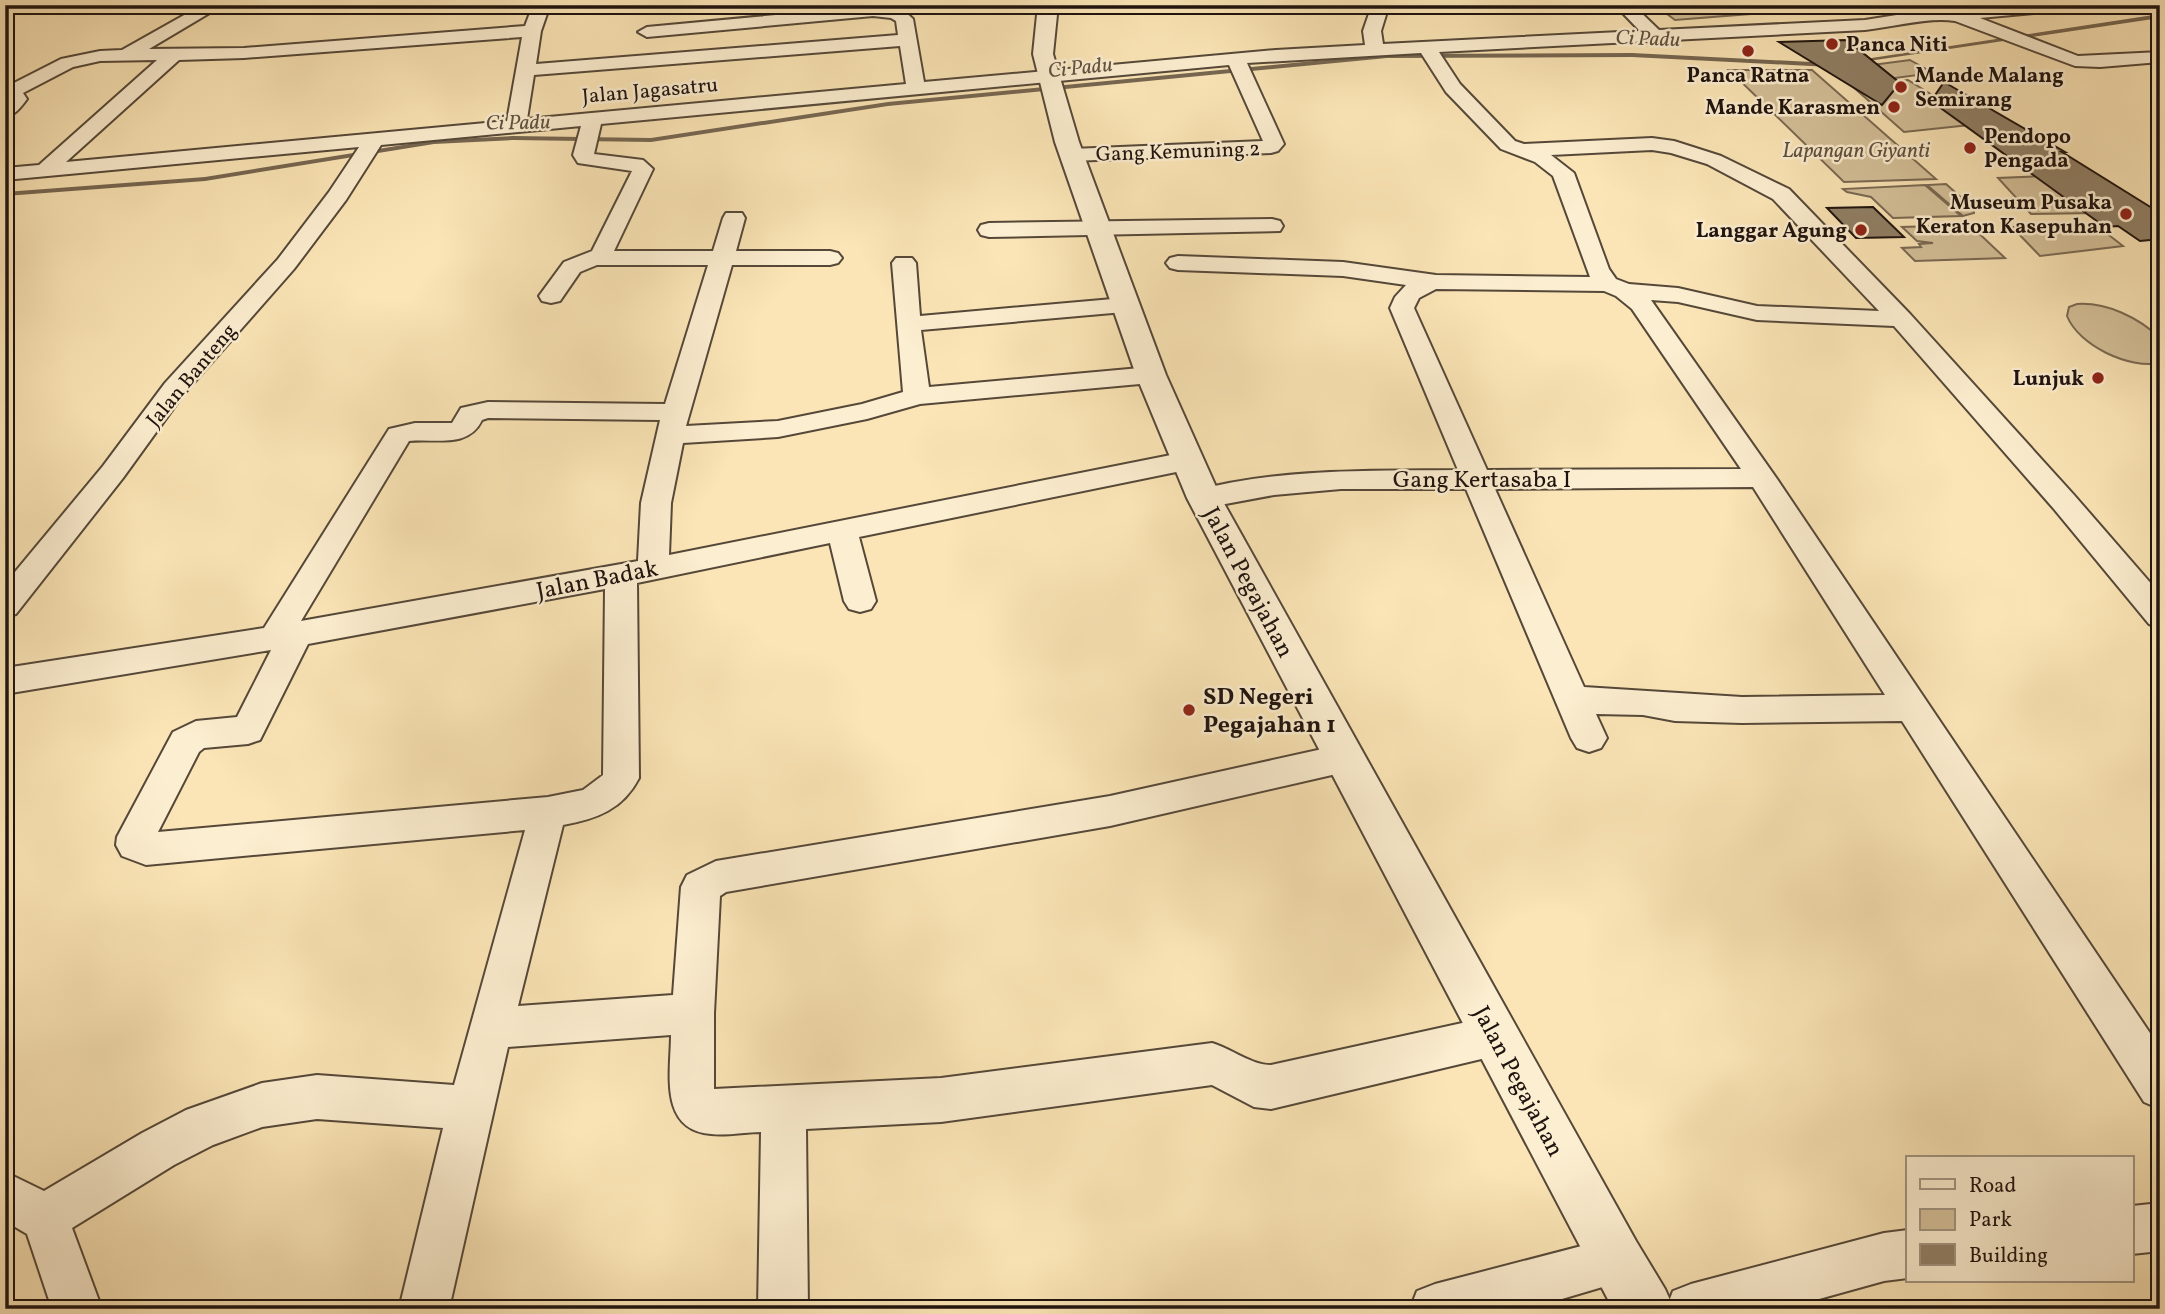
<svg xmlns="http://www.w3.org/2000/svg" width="2165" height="1314" font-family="Vollkorn,serif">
<rect width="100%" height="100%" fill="#fbe5b6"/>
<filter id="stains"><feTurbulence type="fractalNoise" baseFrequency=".00286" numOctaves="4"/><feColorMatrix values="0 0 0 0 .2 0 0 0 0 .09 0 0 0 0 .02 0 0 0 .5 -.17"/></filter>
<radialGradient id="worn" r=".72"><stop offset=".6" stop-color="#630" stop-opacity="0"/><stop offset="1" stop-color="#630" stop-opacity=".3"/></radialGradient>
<path fill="#d5c19a" stroke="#7a6a54" stroke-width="2" d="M 1655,5 L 1863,5 L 1675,20 Z
M 1910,60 L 1933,73 L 1850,84 L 1834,70 Z
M 1729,70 L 1812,70 L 1936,179 L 1844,182 Z
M 1908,80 L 1979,124 L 1904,132 L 1852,86 Z
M 2047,176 L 2095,213 L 2031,214 L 1998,178 Z
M 1946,184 L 1974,209 L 1974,213 L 1963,216 L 1927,185 Z
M 1925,185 L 1961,216 L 1893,218 L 1871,197 L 1847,192 L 1843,189 Z
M 1970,225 L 2005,258 L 1915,261 L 1902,248 L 1921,247 L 1919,244 L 1933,243 L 1917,241 L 1902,227 Z
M 2096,225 L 2123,246 L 2040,256 L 2012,227 Z
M 2077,304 C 2107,302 2139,318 2160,338 L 2160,363 C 2129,369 2079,346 2067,316 L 2069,307 Z"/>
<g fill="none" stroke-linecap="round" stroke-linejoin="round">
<path fill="#766651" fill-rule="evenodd" d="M 2160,14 L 2160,18 L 1855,63 L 1852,61 Z
M 1632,53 L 1830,63 L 1833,65 L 1830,67 L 1632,57 L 1387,58 L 888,106 L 651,142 L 513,140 L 434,144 L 205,181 L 5,196 L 5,192 L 205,177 L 434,140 L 513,136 L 651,138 L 888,102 L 1387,54 Z"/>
</g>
<path fill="#918066" stroke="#1e130f" stroke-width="2" d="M 1847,40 L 1900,83 L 1882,105 L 1779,42 Z
M 1944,82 L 2065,152 L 2062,152 L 2160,213 L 2160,239 L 2140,241 L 2118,226 L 2105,227 L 1931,101 Z
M 1873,207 L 1904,237 L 1856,238 L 1827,208 Z"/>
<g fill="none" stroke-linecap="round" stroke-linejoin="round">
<defs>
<path id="minor" d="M 5,5 L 27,5 L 5,17 Z
M 202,5 L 223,5 L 149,49 L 244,48 L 525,26 L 533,5 L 550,5 L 541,31 L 536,64 L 898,35 L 896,21 L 891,18 L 873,16 L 647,37 L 638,32 L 647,27 L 873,6 L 902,9 L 913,19 L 924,82 L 1276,50 L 1365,45 L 1363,31 L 1372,5 L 1389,5 L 1381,31 L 1383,44 L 1640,31 L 1615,5 L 1633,5 L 1659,30 L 1865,20 L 1922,11 L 1918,5 L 1936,5 L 1939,9 L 1961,12 L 2007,5 L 2073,5 L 2065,10 L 1980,18 L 2078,56 L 2160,52 L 2160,62 L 2100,67 L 2075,66 L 1955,21 C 1927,17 1894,27 1865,30 L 1439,52 L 1460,84 L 1515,141 L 1524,144 L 1652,138 L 1674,141 L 1721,156 L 1789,189 L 1910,314 L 2074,495 L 2160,594 L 2160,628 L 2149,624 L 2054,509 L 1894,326 L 1757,320 L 1678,302 L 1651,300 L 1777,479 L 2160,1048 L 2160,1109 L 2144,1102 L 1902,721 L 1742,723 L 1675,721 L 1643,715 L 1596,714 L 1607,738 L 1601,748 L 1589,752 L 1577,748 L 1571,738 L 1466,489 L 1341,489 L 1274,495 L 1204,508 L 1194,505 L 1189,498 L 1194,491 C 1280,468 1370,471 1458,470 L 1390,308 L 1395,297 L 1406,285 L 1343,276 L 1178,270 L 1170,268 L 1166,263 L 1170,258 L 1178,256 L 1343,262 L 1436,275 L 1590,277 L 1553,176 L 1535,162 L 1501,149 L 1446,92 L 1421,53 L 1247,63 L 1284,144 L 1278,151 L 1271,153 L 1072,161 L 1065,159 L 1062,155 L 1065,151 L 1072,149 L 1263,141 L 1229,65 L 601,124 L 594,154 L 643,160 L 653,169 L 614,251 L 713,251 L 723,218 L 726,213 L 742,213 L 745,218 L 736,251 L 830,251 L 838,253 L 842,258 L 838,263 L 830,265 L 732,265 L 686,426 L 778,421 L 862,404 L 903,392 L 892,263 L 896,258 L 912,258 L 916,263 L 920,316 L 1124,298 L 1133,300 L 1136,305 L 1133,310 L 1124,312 L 921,330 L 929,387 L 1151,367 L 1160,369 L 1164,375 L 1160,381 L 1151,383 L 920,404 L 867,419 L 778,437 L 683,443 L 671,503 L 669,555 L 1186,452 L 1196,455 L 1200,461 L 1196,467 L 1186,470 L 859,537 L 876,601 L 871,609 L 860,612 L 849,609 L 844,601 L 830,543 L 637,583 L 639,778 C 623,809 597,819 563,825 L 518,1006 L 673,995 L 681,887 L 687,875 L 716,861 L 1110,796 L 1345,744 L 1358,748 L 1363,758 L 1358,768 L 1345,772 L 1110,826 L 726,892 L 720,896 L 714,1013 L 714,1089 L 941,1078 L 1212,1043 C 1232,1049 1251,1065 1271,1065 L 1494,1016 L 1509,1022 L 1515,1036 L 1509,1050 L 1494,1056 L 1271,1109 L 1254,1107 L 1212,1085 L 941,1122 L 806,1129 L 808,1309 L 758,1309 L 761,1132 C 745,1132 727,1136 711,1134 C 658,1130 671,1071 671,1035 L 508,1047 L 449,1309 L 399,1309 L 443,1128 L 317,1119 L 262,1127 L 213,1145 L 174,1165 L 72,1228 L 102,1309 L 52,1309 L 27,1234 L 5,1221 L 5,1172 L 44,1191 L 142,1133 L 186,1110 L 262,1083 L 317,1075 L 454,1085 L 525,830 L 146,865 L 122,856 L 116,845 L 117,837 L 173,732 L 196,721 L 237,717 L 271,650 L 5,694 L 5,668 L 264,628 L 389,429 L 415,423 L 452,423 L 461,408 L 488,402 L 665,404 L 708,265 L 597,265 L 580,272 L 560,301 L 551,303 L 542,301 L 539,296 L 564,262 L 592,251 L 632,171 L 578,163 L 573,155 L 581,126 L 381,145 L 346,200 L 294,269 L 183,395 L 123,478 L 16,614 L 5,617 L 5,584 L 103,466 L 165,383 L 278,259 L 329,192 L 359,147 L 5,180 L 5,168 L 39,165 L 157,60 L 100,61 L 73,67 L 23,93 L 27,99 C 21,107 15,115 5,118 L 5,91 L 8,86 L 61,59 L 100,51 L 122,50 ZM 522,37 L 507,121 L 66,162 L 179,60 L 244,58 ZM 900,46 L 906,84 L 527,119 L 534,75 ZM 1652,150 L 1671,153 L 1707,164 L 1773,199 L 1879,311 L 1757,306 L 1678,288 L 1629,284 L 1616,279 L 1609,269 L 1574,173 L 1551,155 ZM 1436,289 L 1604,291 L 1616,296 L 1632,309 L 1741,469 L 1487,470 L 1414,308 L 1419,298 ZM 488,418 L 660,420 L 641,503 L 638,561 L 301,621 L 409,441 C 436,438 468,449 482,420 ZM 1753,487 L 1885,695 L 1742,697 L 1584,687 L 1495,489 ZM 605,589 L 603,775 L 583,790 L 548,797 L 158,832 L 199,752 L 204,748 L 248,744 L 260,740 L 308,644 Z
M 1272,219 L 1280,221 L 1283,226 L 1280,231 L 989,237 L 981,235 L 978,230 L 981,225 L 989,223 Z
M 2160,1203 L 2160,1251 L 2132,1254 L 2132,1206 Z
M 1908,1230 L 1908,1278 L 1884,1281 L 1783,1309 L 1666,1309 L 1673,1291 L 1691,1284 L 1884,1233 Z
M 1616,1237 L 1633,1244 L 1640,1261 L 1633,1278 L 1528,1309 L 1410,1309 L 1417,1291 L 1435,1284 Z"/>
<path id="tertiary" d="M 1038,5 L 1058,5 L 1053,54 L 1079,142 L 1166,375 L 1221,498 L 1636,1241 L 1665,1289 L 1674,1309 L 1613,1309 L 1187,498 L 1136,375 L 1055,142 L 1033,54 Z"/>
</defs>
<use href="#minor" stroke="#554839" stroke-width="4"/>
<use href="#tertiary" stroke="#554839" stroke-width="4"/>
<use href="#minor" fill="#fceed0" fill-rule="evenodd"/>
<use href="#tertiary" fill="#fceed0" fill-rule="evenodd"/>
</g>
<g fill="#8f2418" stroke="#fceed0" stroke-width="2.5">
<circle cx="1832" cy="44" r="7"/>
<circle cx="1748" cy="51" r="7"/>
<circle cx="1901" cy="87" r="7"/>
<circle cx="1894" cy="107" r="7"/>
<circle cx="1970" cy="148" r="7"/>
<circle cx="2126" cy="214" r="7"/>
<circle cx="1861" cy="230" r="7"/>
<circle cx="2098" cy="378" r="7"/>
<circle cx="1189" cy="710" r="7"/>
</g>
<g text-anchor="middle" stroke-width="5" stroke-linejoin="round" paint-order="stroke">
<g font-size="21" font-style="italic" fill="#605240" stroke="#fceed0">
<text transform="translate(1648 38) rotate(2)" y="7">Ci Padu</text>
<text transform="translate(1080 67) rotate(-6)" y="7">Ci Padu</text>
<text transform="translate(518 122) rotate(-1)" y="7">Ci Padu</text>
</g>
<g font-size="21" font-weight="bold" fill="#1e130f" stroke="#fceed0" text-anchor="end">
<text x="1846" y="51" text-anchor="start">Panca Niti</text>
<text x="1748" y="82" text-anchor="middle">Panca Ratna</text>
<text x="1915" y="82" text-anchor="start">Mande Malang<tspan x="1915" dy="24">Semirang</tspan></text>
<text x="1880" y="114">Mande Karasmen</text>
<text x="1984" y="143" text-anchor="start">Pendopo<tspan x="1984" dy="24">Pengada</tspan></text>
<text x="2112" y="209">Museum Pusaka<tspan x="2112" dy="24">Keraton Kasepuhan</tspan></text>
<text x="1847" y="237">Langgar Agung</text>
<text x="2084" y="385">Lunjuk</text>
</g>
<g font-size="21" fill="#1e130f" stroke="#fceed0">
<text transform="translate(650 90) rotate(-5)" y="7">Jalan Jagasatru</text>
<text transform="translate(1178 151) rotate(-2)" y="7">Gang Kemuning 2</text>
<text transform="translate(191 375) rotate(-50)" y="7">Jalan Banteng</text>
</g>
<g font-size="21" font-style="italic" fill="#5e5040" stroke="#fceed0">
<text x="1856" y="157">Lapangan Giyanti</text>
</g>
<g font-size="24" fill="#1e130f" stroke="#fceed0">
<text x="1482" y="487">Gang Kertasaba I</text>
<text transform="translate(597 579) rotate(-11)" y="8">Jalan Badak</text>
<text transform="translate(1249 582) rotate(62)" y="8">Jalan Pegajahan</text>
<text transform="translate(1519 1081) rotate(62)" y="8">Jalan Pegajahan</text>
</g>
<g font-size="24" font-weight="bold" fill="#1e130f" stroke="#fceed0" text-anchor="start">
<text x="1203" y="704">SD Negeri<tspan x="1203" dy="28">Pegajahan 1</tspan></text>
</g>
</g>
<rect width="2165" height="1314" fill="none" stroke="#fbe5b6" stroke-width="28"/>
<rect x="7" y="7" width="2151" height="1300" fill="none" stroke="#1e130f" stroke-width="3.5"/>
<rect x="14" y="14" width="2137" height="1286" fill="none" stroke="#1e130f" stroke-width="2"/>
<rect x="1906" y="1156" width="228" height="126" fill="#fceed0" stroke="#a39683" stroke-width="2"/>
<rect x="1920" y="1179" width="35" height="10" fill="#fceed0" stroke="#a39683" stroke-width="2"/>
<text x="1969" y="1192" font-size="21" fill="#1e130f">Road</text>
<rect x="1920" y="1209" width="35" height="21" fill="#d5c19a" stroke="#a39683" stroke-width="2"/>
<text x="1969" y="1226" font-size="21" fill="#1e130f">Park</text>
<rect x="1920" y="1244" width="35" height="21" fill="#918066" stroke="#a39683" stroke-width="2"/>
<text x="1969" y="1262" font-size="21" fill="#1e130f">Building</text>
<rect width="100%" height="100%" filter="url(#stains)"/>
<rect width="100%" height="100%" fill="url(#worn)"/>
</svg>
